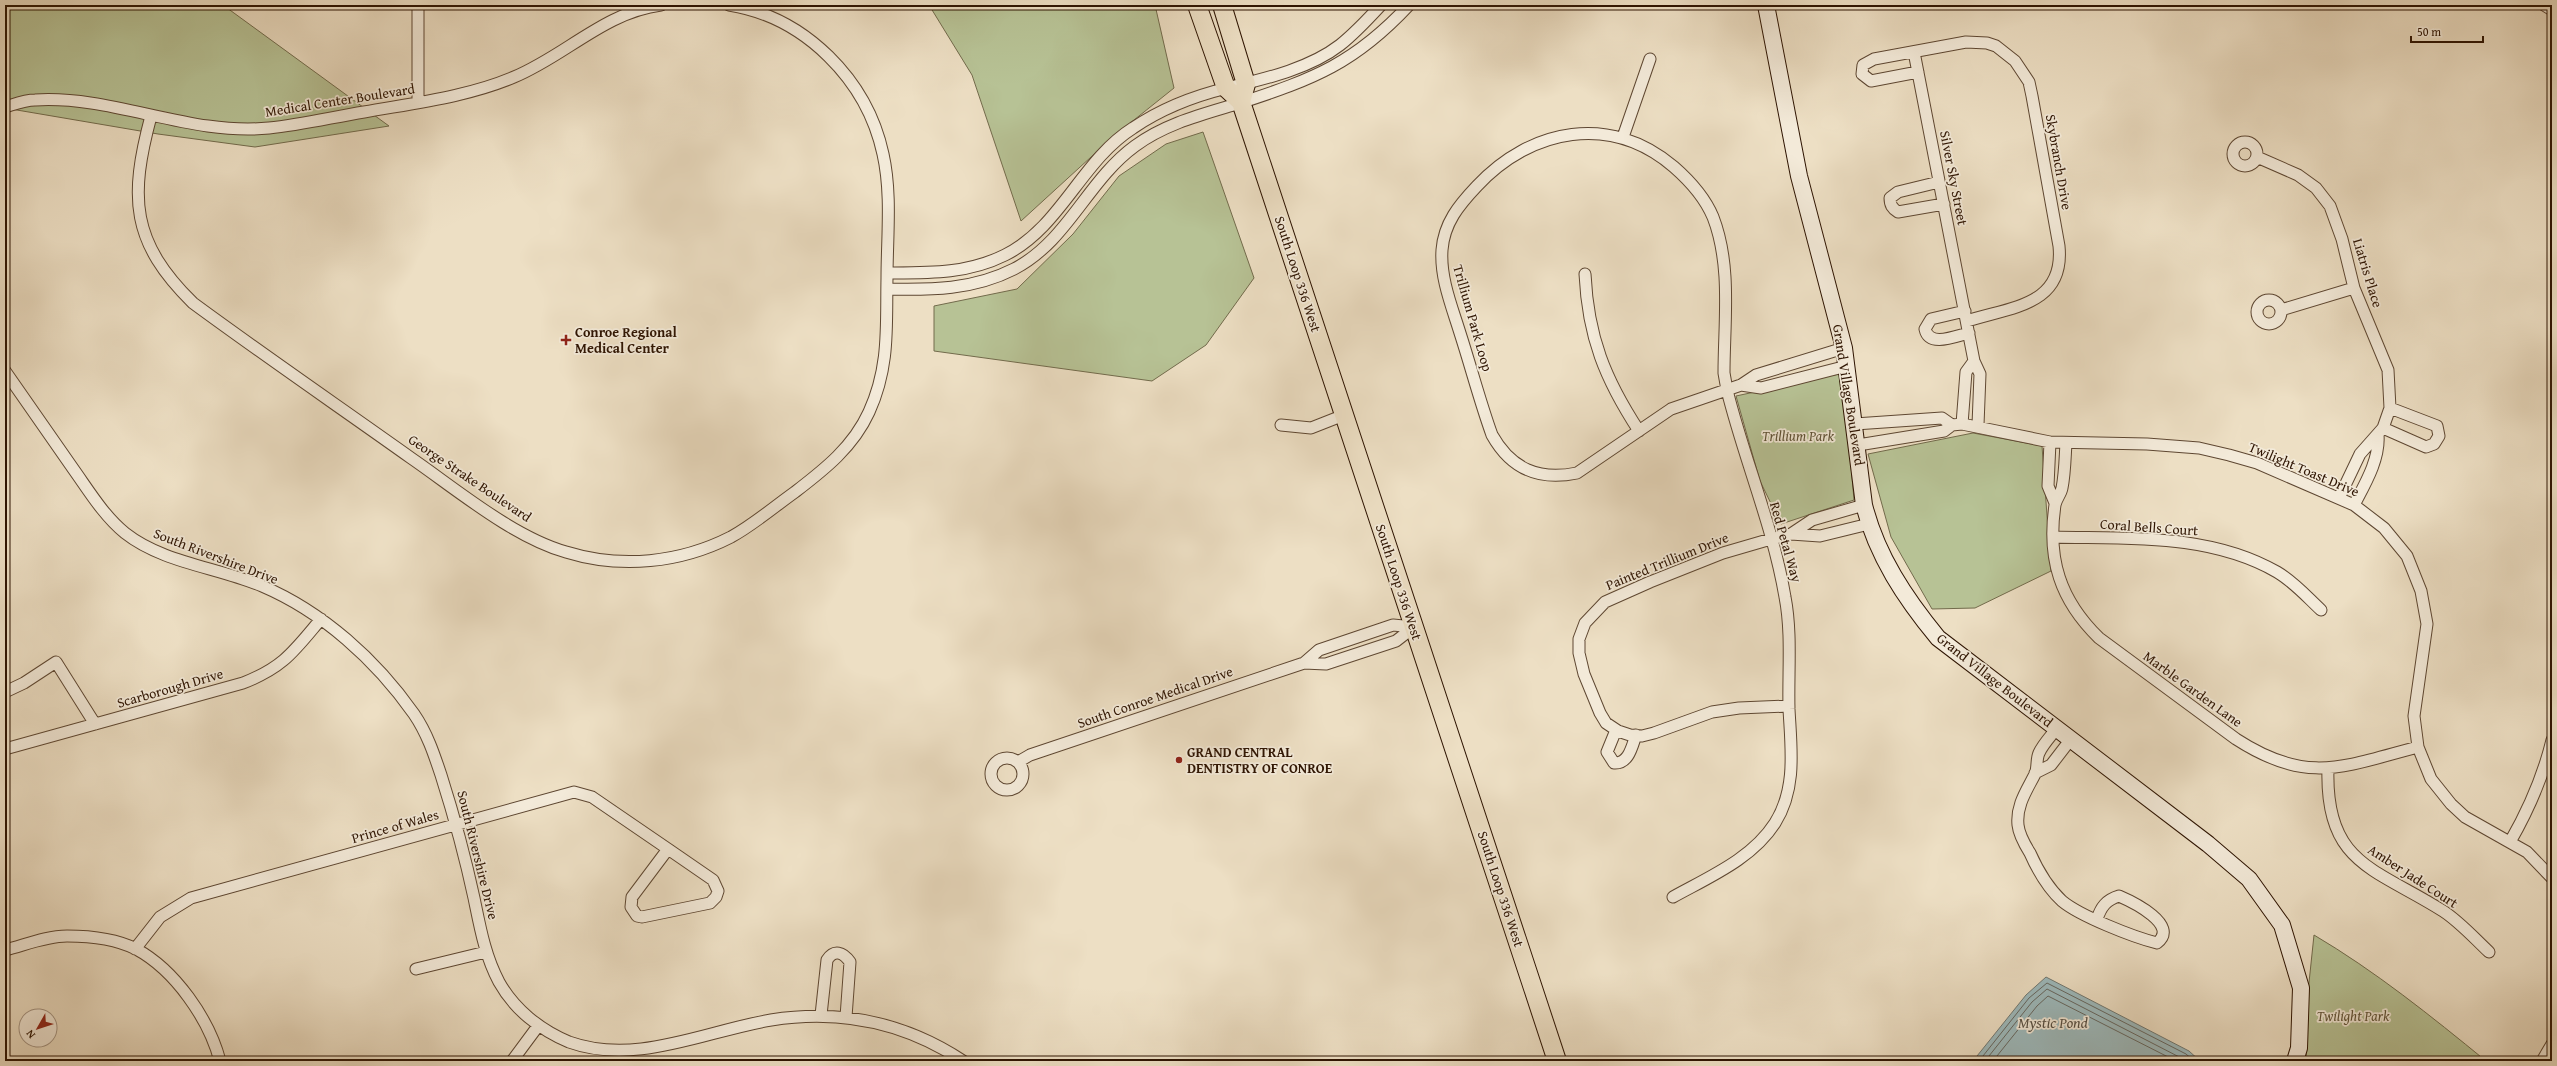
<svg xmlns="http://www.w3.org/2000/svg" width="2557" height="1066" font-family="'Gentium Book Plus',serif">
<rect width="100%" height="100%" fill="#eddfc4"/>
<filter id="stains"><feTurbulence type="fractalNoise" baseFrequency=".005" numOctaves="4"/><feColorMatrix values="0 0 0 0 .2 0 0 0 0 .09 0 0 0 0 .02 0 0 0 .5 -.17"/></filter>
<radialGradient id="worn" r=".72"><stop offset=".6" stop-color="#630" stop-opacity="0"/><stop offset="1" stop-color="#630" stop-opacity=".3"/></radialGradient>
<path fill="#b7c295" stroke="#726b4c" d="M 5,5 L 223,5 L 389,126 L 255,147 L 158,134 L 5,108 Z
M 929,5 L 1155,5 L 1174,88 L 1114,136 L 1021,221 L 972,75 Z
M 1203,132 L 1254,278 L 1206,345 L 1152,381 L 934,351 L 934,306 L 1017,289 L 1073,234 L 1119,176 L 1166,144 Z
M 1843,373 L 1854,500 L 1781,524 L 1760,481 L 1736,396 Z
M 1973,433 L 2042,446 L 2051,571 L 1975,608 L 1932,609 L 1891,537 L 1868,454 Z
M 2314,935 C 2375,971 2431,1016 2486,1061 L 2306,1061 L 2308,992 Z"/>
<path fill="#9dbabd" stroke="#717872" d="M 2046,977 L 2189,1051 L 2200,1061 L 1973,1061 L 2026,995 Z"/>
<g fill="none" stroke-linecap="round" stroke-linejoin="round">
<path stroke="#666760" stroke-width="1" d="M 1979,1061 L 2029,998 L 2047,983 L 2186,1054 L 2194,1061
M 1985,1061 L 2032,1002 L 2047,989 L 2187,1061
M 1993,1061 L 2037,1006 L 2048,996 L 2176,1061"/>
<defs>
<path id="street" d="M 418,5 L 418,102
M 2544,5 L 2552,10
M 1914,52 L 1974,361 L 1980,374 L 1978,425
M 1918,72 L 1871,81 L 1862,74 L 1863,65 L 1874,59 L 1966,42 L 1987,43 L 1996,46 L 2015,61 L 2029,82 L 2032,96 L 2059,246 C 2065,306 2010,307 1967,321
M 5,107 C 15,104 25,100 35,100 C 114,95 189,136 269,128 C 301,125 333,117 364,112 C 414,103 467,97 514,77 C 565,56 605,12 661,5
M 151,116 C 129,198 131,242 193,303 C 265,356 338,406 411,458 C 456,489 513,537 566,552 C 621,569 680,563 731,537 C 753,525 774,507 795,492 C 825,469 853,447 869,412 C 890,366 886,326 887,278 C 887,237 892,194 883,154 C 867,80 805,17 729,5
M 1623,137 L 1650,59
M2233 154a12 12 0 1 1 24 0a12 12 0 1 1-24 0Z
M 2257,157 L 2298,175 L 2316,188 L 2330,206 L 2342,239 L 2354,288 L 2388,370 L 2390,408 L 2383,428 L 2360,454 L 2339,498
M 1939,182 L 1898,192 L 1890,198 C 1890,205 1892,208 1898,212 L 1944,204
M 887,273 C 929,273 967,274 1005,255 C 1061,227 1081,161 1133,128 C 1161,109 1194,96 1227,88 C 1264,79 1309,69 1340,45 C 1354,34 1369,18 1381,5
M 1585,274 C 1588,337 1605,379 1639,431
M 887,289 C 931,290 973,290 1014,269 C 1068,241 1087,181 1135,146 C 1166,123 1204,114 1240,103 C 1314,79 1355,63 1409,5
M2257 312a12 12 0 1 1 24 0a12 12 0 1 1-24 0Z
M 2281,310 L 2354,288
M 1965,311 L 1931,319 L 1925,329 C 1929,348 1956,336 1969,333
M 5,371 C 28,404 51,437 74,470 C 89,491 104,516 125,533 C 163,563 217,567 262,586 C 323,612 376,660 414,714 C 427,733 434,754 441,775 C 454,816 465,856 474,898 C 480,927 485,956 499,982 C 514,1009 540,1030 569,1042 C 636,1066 705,1031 771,1020 C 841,1009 904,1022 963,1061
M 1741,385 L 1761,388 L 1847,366
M 1855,424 L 1942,418 L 1952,425
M 1962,424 L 1966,372 L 1974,361
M 1281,425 L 1311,428 L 1344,415
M 2383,428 L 2426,447 L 2434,444 L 2439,436 L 2437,426 L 2390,408
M 2050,442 L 2048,486 L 2055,503
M 2066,443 C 2065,458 2065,473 2062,488 C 2061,494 2056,499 2055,505 C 2047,559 2060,600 2099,638 L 2236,739 C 2307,785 2342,767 2418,747
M 1858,445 L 1944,431 L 1952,425 L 1962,424 L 2050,442 L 2147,444 L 2199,448 L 2229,455 L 2257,463 L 2354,505 L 2384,528 L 2407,556 L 2421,591 L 2427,624 L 2414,716 L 2418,747 L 2431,779 L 2451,804 L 2465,817 L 2527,852 L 2552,878
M 2354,505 C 2365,484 2380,459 2378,435
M 1791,534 L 1812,520 L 1864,505
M 2053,537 C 2128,539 2209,533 2277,572 C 2294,582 2307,597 2321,610
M 1304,663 L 1326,664 L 1396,641 L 1414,627
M 5,692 L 24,683 L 56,662 L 95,724
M 1789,706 L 1739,708 L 1712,712 L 1654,733 L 1642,736 L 1630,735 L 1618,731 L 1606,723 L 1600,713 L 1584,674 L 1579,653 L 1579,639 L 1585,623 L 1605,602 L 1650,582 L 1723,553 L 1771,539 L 1791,534 L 1820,536 L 1869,524
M 2057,728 C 2051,736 2043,744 2039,753 C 2036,759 2038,768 2035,774 C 2027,790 2016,805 2018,825 C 2019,835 2025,845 2030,853 C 2038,871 2047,887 2062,901 C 2080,916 2133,937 2157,943 C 2180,925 2133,902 2119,896 C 2106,900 2101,907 2097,919
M 1616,730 L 1607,752 L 1614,763 C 1629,764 1632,746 1636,735
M 5,749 L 243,683 C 284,667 294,651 321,619
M991 774a16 16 0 1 1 32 0a16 16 0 1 1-32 0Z
M 1018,762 L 1030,755 L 1304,663 L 1319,650 L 1393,625 L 1414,627
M 2328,769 C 2325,864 2375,868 2443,911 C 2460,922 2474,938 2489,952
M 2035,773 L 2051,765 L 2071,739
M 2510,842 C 2529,809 2543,777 2552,740
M 668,849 L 713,880 L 718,891 L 716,897 L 710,903 L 642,917 L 637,916 L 631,907 L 632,897 Z
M 1673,897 C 1709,877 1752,859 1775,823 C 1797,788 1791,748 1789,709 C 1788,672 1792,633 1785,597 C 1773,526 1744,459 1727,390 L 1724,373 C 1724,322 1732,266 1713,217 C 1705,198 1690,181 1674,167 C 1611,113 1531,128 1477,186 C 1459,205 1444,223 1442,250 C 1440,278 1452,307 1460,333 C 1471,367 1480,402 1492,435 C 1511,469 1539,481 1577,473 L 1671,409 L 1741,385 L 1756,375 L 1844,348
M 135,949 L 160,917 L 191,898 L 574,792 L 592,797 L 668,849
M 5,950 C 25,945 46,936 67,936 C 89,936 116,939 136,949 C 175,970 209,1019 220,1061
M 416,969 L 486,952
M 821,1015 L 827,960 C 834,949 843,952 850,962 L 846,1017
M 512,1061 L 538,1026
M 2542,1061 L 2552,1044"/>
<path id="secondary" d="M 1766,5 L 1799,176 L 1844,348 L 1864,505 C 1877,556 1905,598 1938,638 L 2208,844 L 2249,879 L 2282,925 L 2301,988 L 2299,1048 L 2295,1061"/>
<path id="primary" d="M 1197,5 L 1226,88 L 1241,102 L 1557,1061
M 1222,5 L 1246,84 L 1241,102"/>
</defs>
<use href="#street" stroke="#5e4732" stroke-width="13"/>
<use href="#secondary" stroke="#2e1402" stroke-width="18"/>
<use href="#primary" stroke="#2e1402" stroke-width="20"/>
<use href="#street" stroke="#f3ead9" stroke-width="11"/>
<use href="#secondary" stroke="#f3ead9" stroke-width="16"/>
<use href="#primary" stroke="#eddfc4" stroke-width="18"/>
</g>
<g fill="#8f2418" stroke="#f3ead9" stroke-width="1.5">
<path d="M564 334h4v4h4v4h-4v4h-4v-4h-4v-4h4z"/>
<circle cx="1179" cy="760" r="4"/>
</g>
<g text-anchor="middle" stroke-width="3.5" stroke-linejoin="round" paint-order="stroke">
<g font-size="14" fill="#2e1402" stroke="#f3ead9">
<text transform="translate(340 100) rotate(-9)" y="5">Medical Center Boulevard</text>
<text transform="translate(2059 162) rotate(80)" y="5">Skybranch Drive</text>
<text transform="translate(1954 178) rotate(79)" y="5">Silver Sky Street</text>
<text transform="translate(2368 273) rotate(73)" y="5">Liatris Place</text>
<text transform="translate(1298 274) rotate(72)" y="5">South Loop 336 West</text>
<text transform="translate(1473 318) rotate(74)" y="5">Trillium Park Loop</text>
<text transform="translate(1849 395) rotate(81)" y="5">Grand Village Boulevard</text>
<text transform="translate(2304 469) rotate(23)" y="5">Twilight Toast Drive</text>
<text transform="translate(470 478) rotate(34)" y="5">George Strake Boulevard</text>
<text transform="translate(2149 527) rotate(4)" y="5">Coral Bells Court</text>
<text transform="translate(1786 542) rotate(74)" y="5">Red Petal Way</text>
<text transform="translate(216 556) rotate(21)" y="5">South Rivershire Drive</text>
<text transform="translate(1667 561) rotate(-22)" y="5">Painted Trillium Drive</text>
<text transform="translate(1399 582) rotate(72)" y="5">South Loop 336 West</text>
<text transform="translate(1995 680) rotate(38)" y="5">Grand Village Boulevard</text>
<text transform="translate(170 688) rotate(-16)" y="5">Scarborough Drive</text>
<text transform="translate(2193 689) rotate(36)" y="5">Marble Garden Lane</text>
<text transform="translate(1155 697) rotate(-19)" y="5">South Conroe Medical Drive</text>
<text transform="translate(395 826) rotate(-16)" y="5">Prince of Wales</text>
<text transform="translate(478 855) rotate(76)" y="5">South Rivershire Drive</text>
<text transform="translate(2413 876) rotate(33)" y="5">Amber Jade Court</text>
<text transform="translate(1501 889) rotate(72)" y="5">South Loop 336 West</text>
</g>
<g font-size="14" font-weight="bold" fill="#2e1402" stroke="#f3ead9" text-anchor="start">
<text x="575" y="337">Conroe Regional<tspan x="575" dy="16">Medical Center</tspan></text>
<text x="1187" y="757">GRAND CENTRAL<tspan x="1187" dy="16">DENTISTRY OF CONROE</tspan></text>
</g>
<g font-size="14" font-style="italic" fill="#5e5135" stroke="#f3ead9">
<text x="1798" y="441">Trillium Park</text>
<text x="2353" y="1021">Twilight Park</text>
</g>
<g font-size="15" font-style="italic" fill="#554e43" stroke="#f3ead9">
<text x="2053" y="1028">Mystic Pond</text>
</g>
</g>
<rect width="2557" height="1066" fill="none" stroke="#eddfc4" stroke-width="20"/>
<rect x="6" y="6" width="2545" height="1054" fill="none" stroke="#2e1402" stroke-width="2"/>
<rect x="10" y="10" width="2537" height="1046" fill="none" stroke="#2e1402"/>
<g transform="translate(38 1028) rotate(231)"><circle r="19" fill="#f3ead9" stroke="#a49483"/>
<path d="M0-3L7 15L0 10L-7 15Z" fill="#8f2418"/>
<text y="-6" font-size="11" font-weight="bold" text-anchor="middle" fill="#2e1402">N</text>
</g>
<path d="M2411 36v6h72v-6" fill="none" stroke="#2e1402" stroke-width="2"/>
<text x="2417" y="36" font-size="12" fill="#2e1402" stroke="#f3ead9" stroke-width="3" paint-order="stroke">50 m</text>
<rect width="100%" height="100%" filter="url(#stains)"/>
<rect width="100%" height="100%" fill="url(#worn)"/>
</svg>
